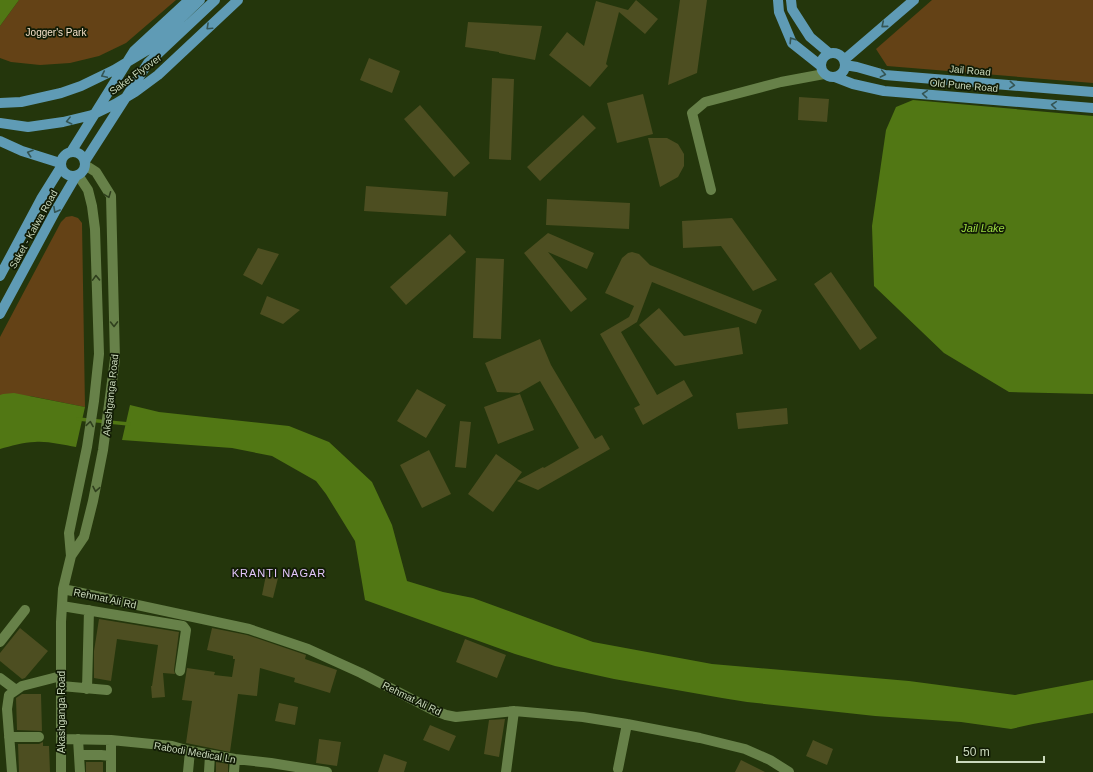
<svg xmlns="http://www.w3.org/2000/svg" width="1093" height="772" font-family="Arial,sans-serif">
<rect width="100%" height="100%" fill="#24360c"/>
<path fill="#644216" d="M 19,0 L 176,0 L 126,43 L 99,56 L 70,63 L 40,65 L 11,62 L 0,58 L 0,26 Z
M 932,0 L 1093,0 L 1093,83 L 887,66 L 876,49 Z
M 72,216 L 78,218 L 82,223 L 85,407 L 30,396 L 0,395 L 0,337 L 61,222 L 66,217 Z"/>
<path fill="#517714" d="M 0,0 L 19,0 L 0,26 Z
M 913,100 L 1093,116 L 1093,394 L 1009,392 L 944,353 L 874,286 L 872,226 L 886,130 L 896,107 Z
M 14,393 L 85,407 L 76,447 C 63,445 48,441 35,442 C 23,442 11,446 0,449 L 0,395 L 3,394 Z
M 130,405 L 159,412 L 289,426 L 329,442 L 372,482 L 392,525 L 407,581 L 443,592 L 473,598 L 593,642 L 712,664 L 909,681 L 1015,695 L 1093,680 L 1093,713 L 1033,724 L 1011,729 L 961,722 L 875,716 L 747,702 L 722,698 L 614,679 L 555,666 L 515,654 L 365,600 L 355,541 L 326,494 L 316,481 L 272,456 L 232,448 L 122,440 Z"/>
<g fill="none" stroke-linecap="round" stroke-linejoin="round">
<path stroke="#517714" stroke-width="3.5" d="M 78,419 L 129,424"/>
</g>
<path fill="#4d4e21" d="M 636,0 L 658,19 L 645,34 L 619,12 L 606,64 L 608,66 L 590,87 L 549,55 L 567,32 L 584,46 L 596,1 L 628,10 Z
M 680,0 L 707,0 L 697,73 L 668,85 Z
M 468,22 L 542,26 L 535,60 L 499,53 L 499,52 L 465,47 Z
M 369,58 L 400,71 L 392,93 L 360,80 Z
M 492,78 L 514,79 L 511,160 L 489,159 Z
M 643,94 L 653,134 L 617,143 L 607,103 Z
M 799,97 L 829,99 L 827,122 L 798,120 Z
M 420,105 L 470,163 L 454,177 L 404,119 Z
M 583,115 L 596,128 L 540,181 L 527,167 Z
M 648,138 L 667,138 L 678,144 L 684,154 L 684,166 L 678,177 L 660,187 Z
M 366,186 L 448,192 L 446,216 L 364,211 Z
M 547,199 L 630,203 L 629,229 L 546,225 Z
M 732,218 L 777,280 L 753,291 L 721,246 L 683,248 L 682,221 Z
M 548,233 L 594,253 L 587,269 L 548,252 L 587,299 L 571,312 L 524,253 Z
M 450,234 L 466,252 L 406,305 L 390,287 Z
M 258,248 L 279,254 L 262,285 L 243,275 Z
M 632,252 L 639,254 L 650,265 L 762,310 L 756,324 L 652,282 L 637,322 L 621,332 L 657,395 L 684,380 L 693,396 L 643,425 L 634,408 L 640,405 L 600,334 L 629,317 L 634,306 L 605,293 L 622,258 L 628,253 Z
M 476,258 L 504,259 L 501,339 L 473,338 Z
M 831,272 L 877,338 L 860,350 L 814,284 Z
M 267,296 L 300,310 L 283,324 L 260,314 Z
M 659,308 L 684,336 L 739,327 L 743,354 L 675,366 L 639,325 Z
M 540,339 L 551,365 L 595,439 L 602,435 L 610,449 L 538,490 L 517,481 L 543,467 L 544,468 L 579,448 L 540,381 L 519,393 L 497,392 L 485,363 Z
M 417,389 L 446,405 L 426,438 L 397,421 Z
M 520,394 L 534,430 L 498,444 L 484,407 Z
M 787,408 L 788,424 L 738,429 L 736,413 Z
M 460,421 L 471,422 L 466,468 L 455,467 Z
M 429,450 L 451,494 L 422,508 L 400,465 Z
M 496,454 L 522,472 L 493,512 L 468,494 Z
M 266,575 L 278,578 L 273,598 L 262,595 Z
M 99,619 L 179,632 L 174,670 L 175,674 L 163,673 L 165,697 L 152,698 L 151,686 L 152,686 L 158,645 L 117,639 L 111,681 L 94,678 L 94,651 Z
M 20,628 L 48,651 L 25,678 L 22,679 L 0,661 L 0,653 Z
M 212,628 L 247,635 L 306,655 L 305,659 L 337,670 L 330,693 L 294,682 L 295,678 L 260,668 L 257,696 L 238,694 L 230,752 L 186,743 L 192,701 L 182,700 L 187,668 L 215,672 L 214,675 L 232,677 L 235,659 L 233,659 L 233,656 L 207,650 Z
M 465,639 L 506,655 L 497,678 L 456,662 Z
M 22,694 L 41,694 L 42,731 L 17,730 L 16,698 Z
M 279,703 L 298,707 L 295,725 L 275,721 Z
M 505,719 L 499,757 L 484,754 L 489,720 Z
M 430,725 L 456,736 L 449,751 L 423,740 Z
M 319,739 L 341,742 L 337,766 L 316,763 Z
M 813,740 L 833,749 L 827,765 L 806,756 Z
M 43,742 L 43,746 L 49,746 L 50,772 L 19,772 L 18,744 L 39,744 Z
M 384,754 L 407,762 L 404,772 L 378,772 Z
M 741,760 L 765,772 L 735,772 Z
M 86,762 L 103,762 L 103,772 L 86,772 Z
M 216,762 L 228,764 L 228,772 L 216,772 Z"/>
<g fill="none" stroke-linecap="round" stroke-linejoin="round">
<path stroke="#678149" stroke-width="10" d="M 711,190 L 692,113 L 705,102 L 781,82 L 824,74
M 71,556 L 84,537 L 93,501 L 103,450 L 115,359 L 111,196 L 96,172 L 85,165
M 63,589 L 249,629 L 308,649 L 361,673 L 433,710 L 446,715 L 456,717 L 514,711 L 583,717 L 627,724 L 700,738 L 745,749 L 770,760 L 789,772
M 62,606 L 183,626 L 186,630 L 180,671
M 0,642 L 25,610
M 0,678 L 16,690
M 61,686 L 107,690
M 87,689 L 89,610
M 9,737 L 39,737
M 61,739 L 111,740 L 172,746 L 190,751 L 235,759 L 271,763 L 327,772
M 78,739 L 80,772
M 111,740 L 111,772
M 79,755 L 101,755 L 111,756
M 618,769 L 627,724
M 12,772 L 7,709 L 9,695 L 22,686 L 61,676
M 61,772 L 61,622 L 63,589 L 71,556 L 69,533 L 87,447 L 94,401 L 99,354 L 95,229 L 92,206 L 88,190 L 78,175
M 188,772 L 190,751
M 209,772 L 210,755
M 234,772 L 235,759
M 506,772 L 514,711"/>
<path stroke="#5f9bb5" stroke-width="10" d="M 778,0 L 779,12 L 792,43 L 821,66
M 791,0 L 792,9 L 810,37 L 829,53
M821 65a12 12 0 1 1 24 0a12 12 0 1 1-24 0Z
M 844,60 L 914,0
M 845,65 L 857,67 L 885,75 L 1093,92
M 835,77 L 853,84 L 884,91 L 1093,108
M 0,103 L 21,102 L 61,93 L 81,86 L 114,70 L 149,49 L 200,0
M 0,123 L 28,127 L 63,122 L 92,115 L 115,104 L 135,92 L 158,75 L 238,0
M 0,141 L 22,151 L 60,163
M61 164a12 12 0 1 1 24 0a12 12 0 1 1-24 0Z
M 71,152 L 134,51 L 189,0
M 85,161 L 148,63 L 215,0
M 0,276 L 41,199 L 61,167
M 0,314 L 56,210 L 76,176"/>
</g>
<defs><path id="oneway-chevron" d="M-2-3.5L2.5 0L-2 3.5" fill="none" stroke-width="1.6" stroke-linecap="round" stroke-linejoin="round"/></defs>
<g stroke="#345554">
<use href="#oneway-chevron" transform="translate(884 25) rotate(140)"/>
<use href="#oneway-chevron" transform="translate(209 27) rotate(137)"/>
<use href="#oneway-chevron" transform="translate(792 40) rotate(-123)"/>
<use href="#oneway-chevron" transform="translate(883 74) rotate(11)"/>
<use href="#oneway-chevron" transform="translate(104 75) rotate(155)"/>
<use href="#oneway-chevron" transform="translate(1012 85) rotate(5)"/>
<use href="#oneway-chevron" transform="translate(925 94) rotate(-175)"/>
<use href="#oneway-chevron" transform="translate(1054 105) rotate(-175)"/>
<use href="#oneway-chevron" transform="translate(69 121) rotate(166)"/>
<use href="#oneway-chevron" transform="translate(30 153) rotate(-162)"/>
<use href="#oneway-chevron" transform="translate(56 210) rotate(119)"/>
</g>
<g stroke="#2f3f1d">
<use href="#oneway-chevron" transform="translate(108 195) rotate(69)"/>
<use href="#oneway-chevron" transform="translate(96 278) rotate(-92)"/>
<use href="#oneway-chevron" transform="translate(114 324) rotate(89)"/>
<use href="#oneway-chevron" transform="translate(90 424) rotate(-81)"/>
<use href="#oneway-chevron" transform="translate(96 489) rotate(101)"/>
</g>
<g text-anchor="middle" stroke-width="3.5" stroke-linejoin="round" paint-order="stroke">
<g font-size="10" fill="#f5e0c9" stroke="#111b05">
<text x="56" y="36">Jogger's Park</text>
</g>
<g font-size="10" fill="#cad9bc" stroke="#111b05">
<text transform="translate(970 70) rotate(5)" y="4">Jail Road</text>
<text transform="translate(135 74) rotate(-36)" y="4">Saket Flyover</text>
<text transform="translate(964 85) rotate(5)" y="4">Old Pune Road</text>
<text transform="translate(33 229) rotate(-61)" y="4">Saket - Kalwa Road</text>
<text transform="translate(110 395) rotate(-84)" y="4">Akashganga Road</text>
<text transform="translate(105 598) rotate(12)" y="4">Rehmat Ali Rd</text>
<text transform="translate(412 698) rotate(26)" y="4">Rehmat Ali Rd</text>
<text transform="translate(61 712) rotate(-90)" y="4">Akashganga Road</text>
<text transform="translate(195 752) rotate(10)" y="4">Rabodi Medical Ln</text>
</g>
<g font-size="11" font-style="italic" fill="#9ddc41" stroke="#111b05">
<text x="983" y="232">Jail Lake</text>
</g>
<g font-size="11" letter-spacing="1" fill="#e4c7fd" stroke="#111b05">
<text x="279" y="577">KRANTI NAGAR</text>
</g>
</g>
<path d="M957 756v6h87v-6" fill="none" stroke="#cad9bc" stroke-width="2"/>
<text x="963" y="756" font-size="12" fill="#cad9bc" stroke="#111b05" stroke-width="3" paint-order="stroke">50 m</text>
</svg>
